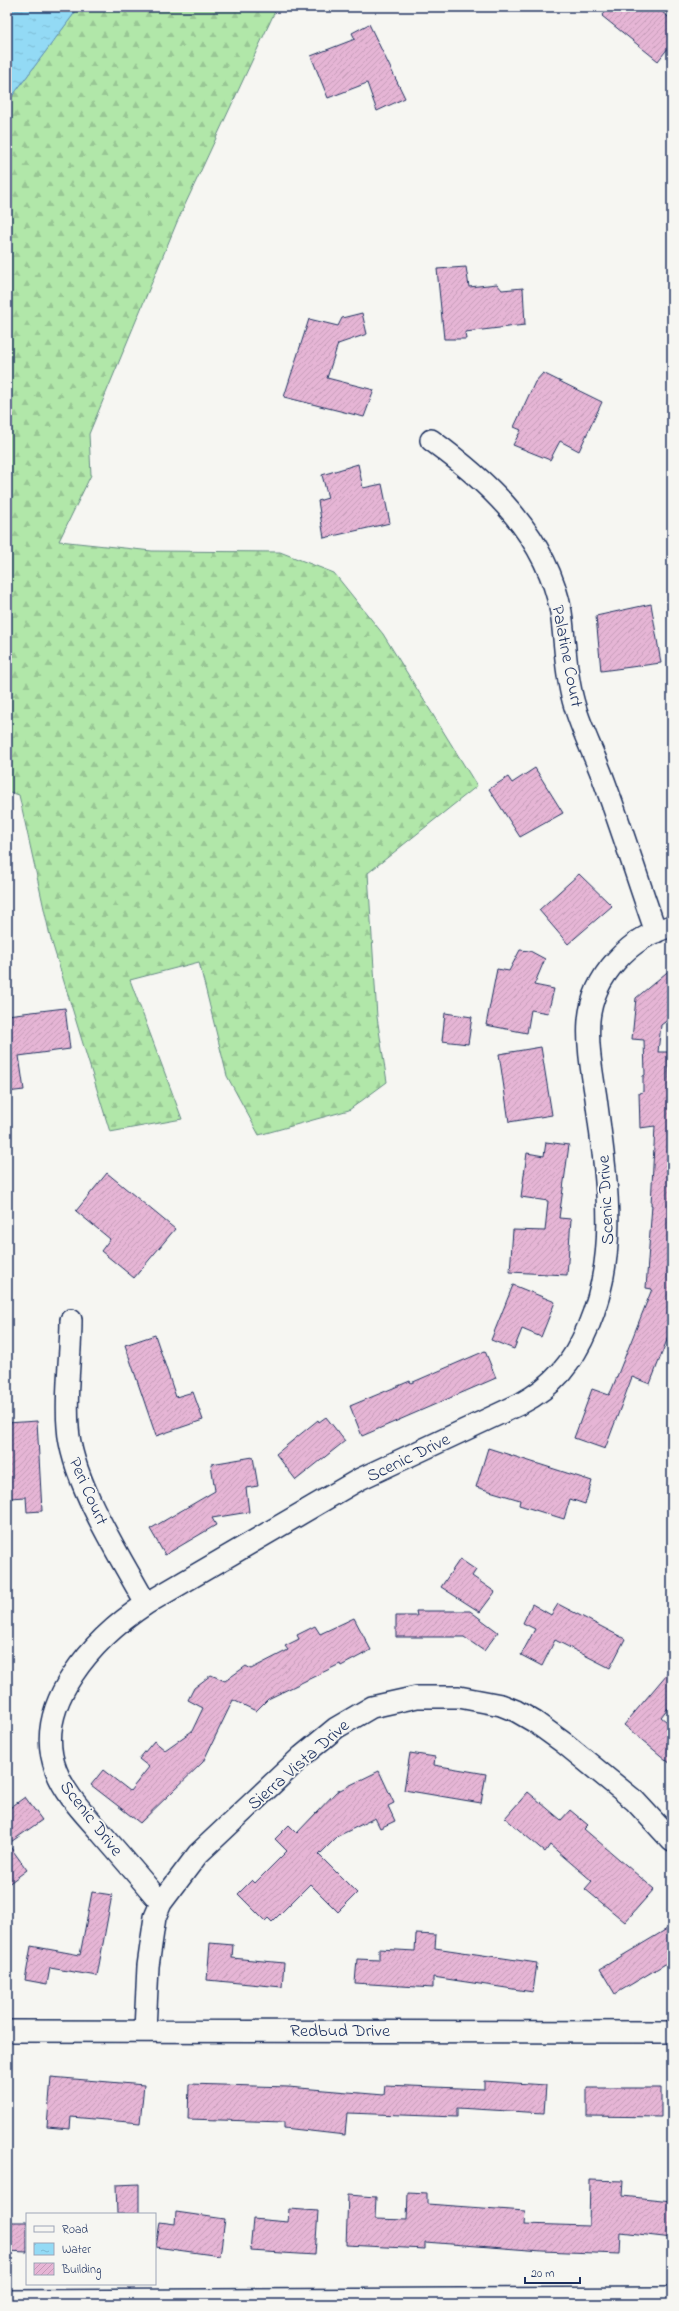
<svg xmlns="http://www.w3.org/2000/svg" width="679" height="2311" font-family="'Indie Flower',sans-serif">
<defs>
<pattern id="forest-firs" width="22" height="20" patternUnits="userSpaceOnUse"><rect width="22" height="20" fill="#b1e7a9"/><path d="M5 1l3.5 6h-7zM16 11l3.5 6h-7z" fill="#98c694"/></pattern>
<pattern id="water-ripples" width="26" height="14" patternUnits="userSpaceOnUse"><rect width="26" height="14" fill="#93daf5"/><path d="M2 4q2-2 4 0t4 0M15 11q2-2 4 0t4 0" fill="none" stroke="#7ebbd4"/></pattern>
<pattern id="building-hatch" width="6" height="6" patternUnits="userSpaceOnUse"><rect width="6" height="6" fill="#e6b5d5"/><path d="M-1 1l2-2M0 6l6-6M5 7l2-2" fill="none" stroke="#c59cb9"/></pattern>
</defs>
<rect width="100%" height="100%" fill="#f6f6f2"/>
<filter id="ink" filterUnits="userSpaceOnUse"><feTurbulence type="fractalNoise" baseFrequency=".025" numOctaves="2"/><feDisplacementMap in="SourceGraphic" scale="8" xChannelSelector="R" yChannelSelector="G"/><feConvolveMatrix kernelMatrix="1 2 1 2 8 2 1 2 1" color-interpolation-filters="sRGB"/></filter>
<g filter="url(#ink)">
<path fill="url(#forest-firs)" stroke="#668b84" d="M 79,7 L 277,7 L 177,222 L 89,434 L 91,475 L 59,541 L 152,551 L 280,552 L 334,573 L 383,634 L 477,786 L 368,873 L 377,1017 L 387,1082 L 349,1110 L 259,1135 L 227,1076 L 199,962 L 130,980 L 182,1119 L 110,1132 L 50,936 L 19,795 L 7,791 L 7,103 Z"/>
<path fill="url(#water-ripples)" stroke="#6396b9" d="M 7,7 L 79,7 L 7,103 Z"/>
<path fill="url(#building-hatch)" stroke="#1b2f5e" d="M 610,7 L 656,7 L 672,20 L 672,43 L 658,61 L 602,16 Z
M 369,24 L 405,98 L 377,111 L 367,83 L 328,98 L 311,56 L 355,39 L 352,33 Z
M 466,267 L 469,287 L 497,284 L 502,290 L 523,288 L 525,325 L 465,332 L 466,339 L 444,339 L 437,269 Z
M 362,313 L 367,334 L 338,344 L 327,378 L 374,390 L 364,417 L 284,397 L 309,319 L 338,326 L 342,318 Z
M 543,373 L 602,402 L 579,451 L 560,441 L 550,460 L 513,445 L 521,430 L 514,427 L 535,382 Z
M 358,464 L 363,488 L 382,484 L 390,523 L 324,538 L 318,501 L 328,498 L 322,475 Z
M 651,604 L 661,663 L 601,671 L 596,616 Z
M 535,768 L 563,813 L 520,837 L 489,789 L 508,777 L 512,783 Z
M 579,874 L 612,906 L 568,944 L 539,910 Z
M 520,950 L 530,951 L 545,959 L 534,985 L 554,989 L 548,1013 L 531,1010 L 527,1033 L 486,1025 L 497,969 L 509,971 Z
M 672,968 L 672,1017 L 661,1025 L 658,1052 L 668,1052 L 672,1139 L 672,1327 L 650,1384 L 632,1377 L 605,1449 L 574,1438 L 592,1389 L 609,1395 L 612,1389 L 652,1289 L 646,1288 L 652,1205 L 651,1205 L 655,1126 L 640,1128 L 639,1093 L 643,1092 L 643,1076 L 645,1075 L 644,1040 L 632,1039 L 636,998 Z
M 65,1008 L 70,1049 L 19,1056 L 24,1090 L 7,1092 L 7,1015 Z
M 445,1013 L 472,1017 L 468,1044 L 442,1041 Z
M 541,1047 L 552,1115 L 509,1122 L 499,1054 Z
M 546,1142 L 569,1145 L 559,1218 L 571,1219 L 567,1275 L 510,1272 L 513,1230 L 545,1231 L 548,1201 L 521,1197 L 527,1153 L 544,1156 Z
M 107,1173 L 175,1229 L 134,1278 L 101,1251 L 110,1239 L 76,1211 Z
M 513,1285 L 555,1302 L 541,1337 L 522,1329 L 514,1349 L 491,1340 Z
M 155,1335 L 176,1397 L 193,1392 L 203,1420 L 156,1436 L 125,1345 Z
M 485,1351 L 496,1378 L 362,1436 L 350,1406 L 410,1381 L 411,1383 Z
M 326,1417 L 345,1441 L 296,1480 L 276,1454 L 318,1420 L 319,1422 Z
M 37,1421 L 42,1511 L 27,1512 L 26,1497 L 10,1498 L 7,1423 Z
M 488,1448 L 592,1481 L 585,1504 L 570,1499 L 564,1519 L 519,1505 L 520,1500 L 476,1487 Z
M 253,1457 L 258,1486 L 246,1488 L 249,1512 L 212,1518 L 216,1525 L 165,1555 L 150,1529 L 215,1491 L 211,1464 Z
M 460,1559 L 476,1570 L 472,1576 L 495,1592 L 480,1612 L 441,1587 Z
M 532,1604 L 551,1615 L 558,1604 L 625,1639 L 610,1668 L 555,1640 L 542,1666 L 521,1655 L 535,1629 L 523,1623 Z
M 416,1611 L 470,1611 L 498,1632 L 484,1651 L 464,1637 L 396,1637 L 396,1616 L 417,1616 Z
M 354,1618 L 371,1650 L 341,1666 L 340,1664 L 268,1699 L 256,1711 L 233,1700 L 203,1762 L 140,1823 L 91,1785 L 103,1770 L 130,1791 L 149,1767 L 139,1759 L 154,1741 L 165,1750 L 192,1731 L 203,1708 L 188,1700 L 194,1688 L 211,1675 L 225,1681 L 246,1666 L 251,1669 L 288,1650 L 285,1646 L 299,1639 L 297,1635 L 315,1626 L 320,1634 Z
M 672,1668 L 672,1703 L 661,1717 L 672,1726 L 672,1765 L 624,1725 Z
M 410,1753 L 435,1757 L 434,1765 L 486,1774 L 481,1803 L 404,1790 Z
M 379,1771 L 394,1803 L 388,1806 L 395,1821 L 380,1828 L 375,1818 L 338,1836 L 319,1855 L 357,1893 L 338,1912 L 310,1884 L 272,1922 L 268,1918 L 265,1921 L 238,1894 L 252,1880 L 255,1883 L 287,1851 L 275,1839 L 289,1825 L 297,1833 L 336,1792 Z
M 528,1792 L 561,1820 L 570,1810 L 588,1825 L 584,1829 L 654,1889 L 625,1922 L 585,1889 L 592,1881 L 550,1845 L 545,1852 L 505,1818 Z
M 25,1797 L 42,1820 L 8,1844 L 27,1870 L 7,1885 L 7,1810 Z
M 92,1892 L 112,1895 L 97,1976 L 50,1968 L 47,1984 L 25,1980 L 31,1946 L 80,1955 Z
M 672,1926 L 672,1960 L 615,1994 L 600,1969 Z
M 416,1934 L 436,1935 L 435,1948 L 537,1963 L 533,1992 L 433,1977 L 433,1988 L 355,1983 L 357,1959 L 379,1960 L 379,1949 L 415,1951 Z
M 210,1943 L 233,1945 L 232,1958 L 284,1963 L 282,1987 L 207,1980 Z
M 51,2077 L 144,2085 L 140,2123 L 71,2117 L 70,2129 L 47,2127 Z
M 484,2081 L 546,2085 L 544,2113 L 457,2108 L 457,2117 L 347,2113 L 345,2135 L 284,2128 L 284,2122 L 188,2119 L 189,2084 L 288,2087 L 384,2095 L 385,2085 L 484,2089 Z
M 587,2088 L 661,2088 L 661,2117 L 587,2116 Z
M 590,2180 L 623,2181 L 622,2196 L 672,2201 L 672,2238 L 621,2232 L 620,2254 L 542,2251 L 425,2242 L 425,2249 L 346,2245 L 348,2195 L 376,2197 L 375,2219 L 407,2220 L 408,2192 L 427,2193 L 427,2204 L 525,2211 L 524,2224 L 589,2226 Z
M 139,2184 L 139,2214 L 117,2214 L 116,2185 Z
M 289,2209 L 318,2211 L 315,2255 L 250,2251 L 253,2219 L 288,2222 Z
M 176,2212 L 225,2219 L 220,2256 L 156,2247 L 160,2222 L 175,2224 Z
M 7,2222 L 27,2222 L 27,2252 L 7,2251 Z"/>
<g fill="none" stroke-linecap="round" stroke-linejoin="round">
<defs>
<path id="street" d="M 431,440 C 490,483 547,536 561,612 C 565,639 565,668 572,696 C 578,723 593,751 603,778 C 622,829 638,881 656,932
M 71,1320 C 71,1356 65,1392 68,1427 C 71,1481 120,1556 146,1604
M 161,1903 C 142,1880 122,1857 102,1834 C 85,1814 65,1795 56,1770 C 31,1704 96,1637 146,1604 L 360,1479 L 520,1404 C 554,1386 573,1363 588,1327 C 620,1251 606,1177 596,1098 C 592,1072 587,1046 589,1020 C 593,976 630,937 672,926
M 145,2030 L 148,1966 L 155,1917 L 161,1903 L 198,1854 L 302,1756 L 336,1728 L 372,1707 L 417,1697 L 459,1697 L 501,1705 L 516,1711 L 535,1722 L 564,1743 L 635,1801 L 672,1841
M 7,2031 L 672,2032
M 7,2301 L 672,2298"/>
</defs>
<use href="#street" stroke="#1b2f5e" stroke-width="24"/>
<use href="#street" stroke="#f6f6f2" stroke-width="21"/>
</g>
</g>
<g text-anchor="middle" stroke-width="3.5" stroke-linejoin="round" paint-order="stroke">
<g font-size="18" fill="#1b2f5e" stroke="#f6f6f2">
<text transform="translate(568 656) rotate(79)" y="6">Palatine Court</text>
<text transform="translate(605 1200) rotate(-93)" y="6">Scenic Drive</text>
<text transform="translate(408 1457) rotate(-26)" y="6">Scenic Drive</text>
<text transform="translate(89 1491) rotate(66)" y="6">Peri Court</text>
<text transform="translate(298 1764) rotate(-41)" y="6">Sierra Vista Drive</text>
<text transform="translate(92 1818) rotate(52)" y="6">Scenic Drive</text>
<text x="340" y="2036">Redbud Drive</text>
</g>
</g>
<rect width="679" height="2311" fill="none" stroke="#f6f6f2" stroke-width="24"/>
<rect x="12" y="12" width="655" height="2287" fill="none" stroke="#1b2f5e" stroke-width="1.5" filter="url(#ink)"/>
<rect x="26" y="2213" width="130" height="72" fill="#f6f6f2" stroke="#9ea6b7"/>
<rect x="34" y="2226" width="20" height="6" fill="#f6f6f2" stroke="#9ea6b7"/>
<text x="62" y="2233" font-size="12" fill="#1b2f5e">Road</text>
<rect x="34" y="2243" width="20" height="12" fill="url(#water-ripples)" stroke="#9ea6b7"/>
<text x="62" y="2253" font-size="12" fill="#1b2f5e">Water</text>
<rect x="34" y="2263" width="20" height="12" fill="url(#building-hatch)" stroke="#9ea6b7"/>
<text x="62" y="2273" font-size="12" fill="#1b2f5e">Building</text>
<path d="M525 2277v6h55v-6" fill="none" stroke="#1b2f5e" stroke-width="2"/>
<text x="531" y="2277" font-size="12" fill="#1b2f5e" stroke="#f6f6f2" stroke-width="3" paint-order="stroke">20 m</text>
</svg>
